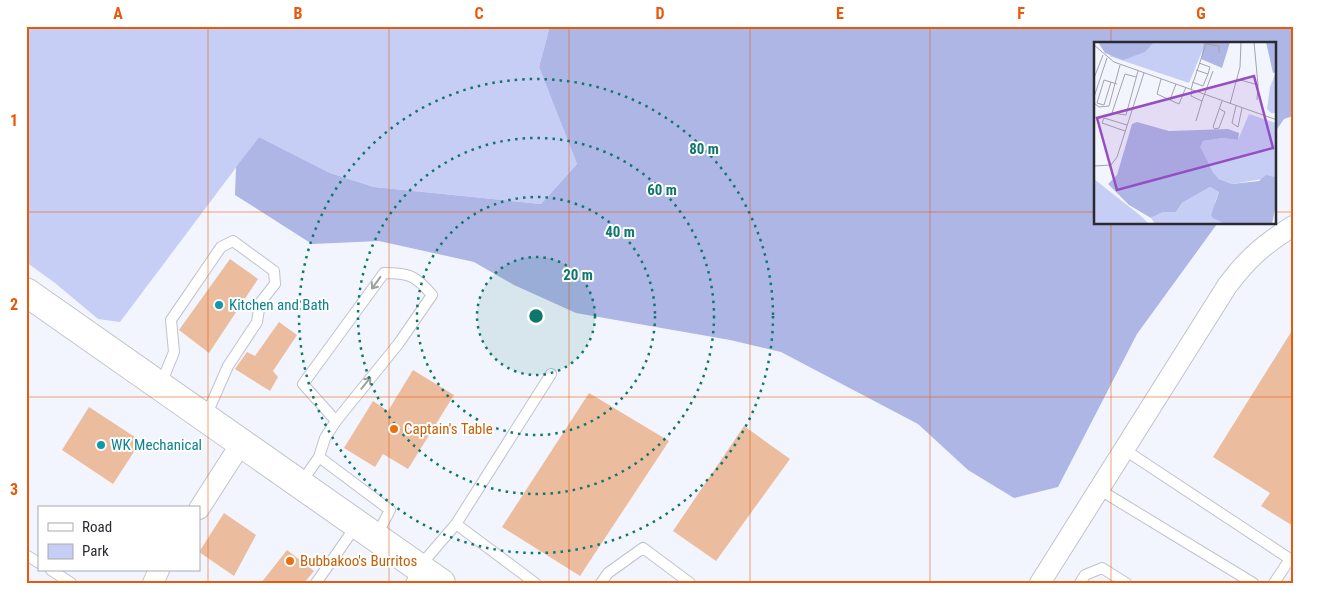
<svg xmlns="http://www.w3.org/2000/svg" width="1319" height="609" font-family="'Roboto Condensed',sans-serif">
<rect width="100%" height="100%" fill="#f3f5fe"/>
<path fill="#c7cef6" d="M 26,26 L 550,26 L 539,67 L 577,164 L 541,204 L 374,187 L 330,173 L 259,137 L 120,322 L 98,319 L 55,283 L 26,262 Z"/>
<path fill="#aeb6e6" d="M 550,26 L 1293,26 L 1293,116 L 1284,119 L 1275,132 L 1275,44 L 1095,44 L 1095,224 L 1217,224 L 1137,334 L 1058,487 L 1014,498 L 968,470 L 918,424 L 781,352 L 730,340 L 576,313 L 514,285 L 474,262 L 379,241 L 312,244 L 235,195 L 236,167 L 259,137 L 330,173 L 374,187 L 541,204 L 577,164 L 539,67 Z"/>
<path fill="#ecbc9e" d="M 230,259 L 258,279 L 209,353 L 179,330 Z
M 279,322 L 297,335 L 273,371 L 278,377 L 270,391 L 235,369 L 247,352 L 255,356 Z
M 1293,329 L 1293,526 L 1261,506 L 1270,493 L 1213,457 Z
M 413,370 L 454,395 L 408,469 L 383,454 L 375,467 L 344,448 L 373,401 L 388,411 Z
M 589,393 L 669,441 L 580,576 L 502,527 Z
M 89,407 L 141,441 L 113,484 L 62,450 Z
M 744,426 L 790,459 L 716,561 L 673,531 Z
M 224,513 L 256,535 L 234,576 L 199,552 Z
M 287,550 L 314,571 L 304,583 L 261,583 Z"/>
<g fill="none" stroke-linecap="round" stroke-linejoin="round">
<defs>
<path id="lane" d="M 161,384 L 174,352 L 171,320 L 221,247 L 233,241 L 274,271 L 275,284 L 260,303 L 257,322 L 228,366 L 206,416
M 1125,450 L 1290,559 L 1274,583
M 319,457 L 390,510 L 377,535
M 301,483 L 319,457 L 325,438 L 336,421 L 399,343 L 432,295 C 415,275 409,273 384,273 L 303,384 L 336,421
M 1100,490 L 1253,583
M 456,524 L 551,374
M 26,555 L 39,563
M 51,570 L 71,583
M 316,583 L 356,526
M 411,583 L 419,567 L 456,524 L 535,583
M 601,583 L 608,573 L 643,548 L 690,583
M 1080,583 L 1085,575 L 1102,568 L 1126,583"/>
<path id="street" d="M 199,509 L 242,442
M 153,583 L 159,570
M 1040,583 L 1227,286 C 1248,258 1263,245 1293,226"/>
<path id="primary" d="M 26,292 L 441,583"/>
</defs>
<use href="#lane" stroke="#c0c2cd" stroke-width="12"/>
<use href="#street" stroke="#c0c2cd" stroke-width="22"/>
<use href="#primary" stroke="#c0c2cd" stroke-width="30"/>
<use href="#lane" stroke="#fff" stroke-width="10"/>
<use href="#street" stroke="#fff" stroke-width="20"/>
<use href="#primary" stroke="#fff" stroke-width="28"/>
</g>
<defs><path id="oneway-shaft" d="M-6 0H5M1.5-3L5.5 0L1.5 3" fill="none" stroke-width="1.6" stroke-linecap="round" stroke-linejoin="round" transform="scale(1.25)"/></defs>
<g stroke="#9fa0a2">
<use href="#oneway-shaft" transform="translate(376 283) rotate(126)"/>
<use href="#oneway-shaft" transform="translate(366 383) rotate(-51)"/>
</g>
<path fill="none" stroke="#e8590c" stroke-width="1" stroke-opacity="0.55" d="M 208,26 L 208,583M 389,26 L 389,583M 569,26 L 569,583M 750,26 L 750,583M 930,26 L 930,583M 1111,26 L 1111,44M 26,212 L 1095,212M 1275,212 L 1293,212M 1111,224 L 1111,583M 26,397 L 1293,397"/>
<circle cx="536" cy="316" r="59" fill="#0f766e" fill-opacity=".12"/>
<g fill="none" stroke="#0f766e" stroke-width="2.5" stroke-dasharray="2.5 5">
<circle cx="536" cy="316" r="59"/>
<circle cx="536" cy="316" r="119"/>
<circle cx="536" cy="316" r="178"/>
<circle cx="536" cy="316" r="237"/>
</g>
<g fill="#0f9aa8" stroke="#fff" stroke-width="2">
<circle cx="219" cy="305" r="5"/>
<circle cx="101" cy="445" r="5"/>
</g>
<g fill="#e8710a" stroke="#fff" stroke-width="2">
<circle cx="394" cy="429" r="5"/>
<circle cx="290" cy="561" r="5"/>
</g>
<g text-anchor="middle" stroke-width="4" stroke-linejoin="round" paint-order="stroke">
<g font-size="15" fill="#0d838f" stroke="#fff" text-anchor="start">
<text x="229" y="310">Kitchen and Bath</text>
<text x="111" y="450">WK Mechanical</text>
</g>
<g font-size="15" fill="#c56008" stroke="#fff" text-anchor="start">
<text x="404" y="434">Captain's Table</text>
<text x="300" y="566">Bubbakoo's Burritos</text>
</g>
</g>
<g transform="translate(1094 42)">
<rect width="182" height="182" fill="#f3f5fe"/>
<path d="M 57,0 L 112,0 L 95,41 L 15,14 ZM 182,30 L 182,71 L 177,71 L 173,67 L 176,45 ZM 155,72 L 182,81 L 181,135 L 138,142 L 125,137 L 119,130 L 105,105 L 109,99 L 129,96 L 144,98 ZM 0,137 L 47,174 L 55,182 L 0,182 ZM 116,145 L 125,150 L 121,160 L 131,182 L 61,182 L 57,176 L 69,170 L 82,170 L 88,161 Z" fill="#c7cef6"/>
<path d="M 4,0 L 60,0 L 51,10 L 29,18 L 11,11 ZM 110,0 L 136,0 L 128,26 L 107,17 ZM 172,0 L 182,0 L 182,30 L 179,31 ZM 43,80 L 75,89 L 134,87 L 145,91 L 144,98 L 129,96 L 109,99 L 106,105 L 119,130 L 125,137 L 138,142 L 165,139 L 172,133 L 181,135 L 182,129 L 182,162 L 178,182 L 131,182 L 119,176 L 117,173 L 125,150 L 116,145 L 88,161 L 82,170 L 69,170 L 57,176 L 35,163 L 14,142 L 23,133 L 38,82 Z" fill="#aeb6e6"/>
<path fill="none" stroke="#a3a4ac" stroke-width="1" d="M 160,0 L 164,43M 0,3 L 20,20 L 183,78M 102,28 L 114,32 L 116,25 L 105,21M 42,35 L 31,32 L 18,71 L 32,73 L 44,29M 0,36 L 9,13M 67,37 L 63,52 L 76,58M 143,37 L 164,43 L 163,58M 17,40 L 10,63 L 3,61 L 10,38 L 23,42M 98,40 L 109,44 L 114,32M 82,42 L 76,58 L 85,62 L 92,45M 97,47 L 112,2 L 125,4 L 125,11M 98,48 L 97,54 L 108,59 L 119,29M 0,55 L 13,16M 0,61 L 5,65 L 15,64 L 26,23M 136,62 L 146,25 L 147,0M 142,64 L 138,81 L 144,85 L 148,66M 126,67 L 131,70 L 125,86 L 121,87 L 119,85 L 128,59M 102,79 L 108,59M 31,89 L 8,81 L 10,76 L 33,83M 0,124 L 17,123 L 23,115 L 50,31"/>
<path fill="#954ec2" fill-opacity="0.15" stroke="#954ec2" stroke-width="2.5" d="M 160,34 L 179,106 L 23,148 L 3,76 Z"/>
<rect width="182" height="182" fill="none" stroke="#2a2b30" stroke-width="2.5"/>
</g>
<circle cx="536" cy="316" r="8" fill="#0f766e" stroke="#fff" stroke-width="2.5"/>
<g font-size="15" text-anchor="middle" font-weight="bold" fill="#0f766e" stroke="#fff" stroke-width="4" stroke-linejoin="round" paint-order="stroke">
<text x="704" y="154">80 m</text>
<text x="662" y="195">60 m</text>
<text x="620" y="237">40 m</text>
<text x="578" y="280">20 m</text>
</g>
<rect width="1319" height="609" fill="none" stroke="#ffffff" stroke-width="55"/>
<rect x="38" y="506" width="162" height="65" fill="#ffffff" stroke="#aaaaac"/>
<rect x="48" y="523" width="25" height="8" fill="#ffffff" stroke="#aaaaac"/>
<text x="82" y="532" font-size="15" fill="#2a2b30">Road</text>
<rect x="48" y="544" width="25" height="15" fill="#c7cef6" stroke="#aaaaac"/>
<text x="82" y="556" font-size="15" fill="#2a2b30">Park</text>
<rect x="28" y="28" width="1264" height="554" fill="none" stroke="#e8590c" stroke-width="2"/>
<g font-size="16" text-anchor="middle" font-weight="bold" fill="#e8590c">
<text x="118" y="19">A</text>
<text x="298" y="19">B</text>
<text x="479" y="19">C</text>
<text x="660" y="19">D</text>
<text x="840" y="19">E</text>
<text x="1021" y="19">F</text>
<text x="1201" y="19">G</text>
<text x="14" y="126">1</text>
<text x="14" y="310">2</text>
<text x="14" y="495">3</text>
</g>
</svg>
